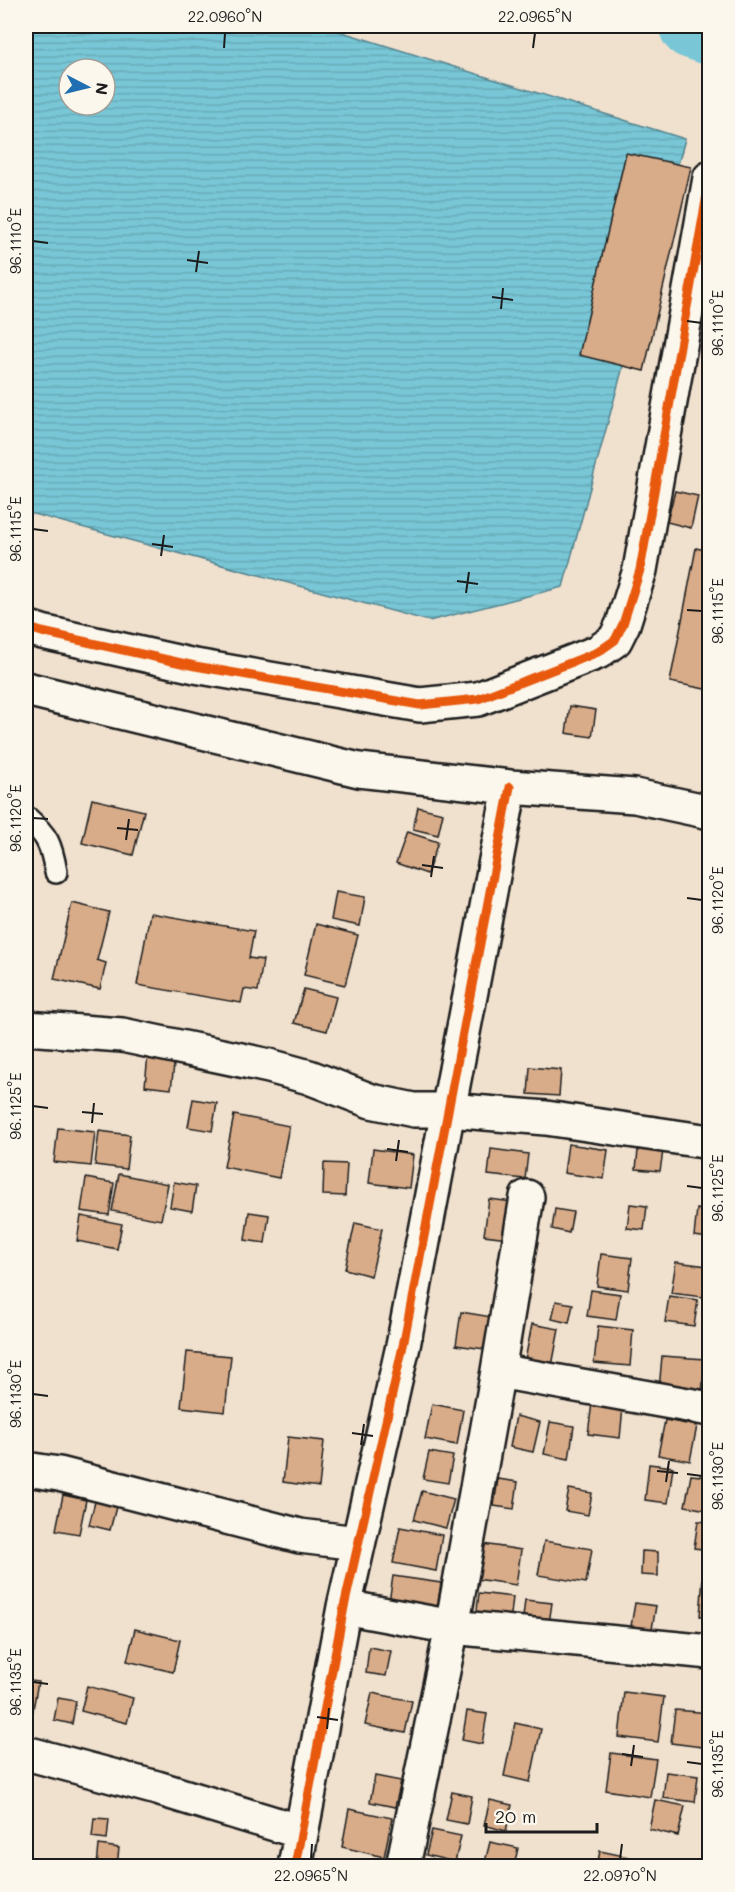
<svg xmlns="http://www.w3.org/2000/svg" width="735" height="1892" font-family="Mali,sans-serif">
<defs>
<pattern id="water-rules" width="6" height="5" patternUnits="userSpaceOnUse" patternTransform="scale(1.5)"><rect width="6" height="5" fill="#78c6d6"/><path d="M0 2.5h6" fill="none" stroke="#67aab7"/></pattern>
</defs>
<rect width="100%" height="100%" fill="#f0e0ce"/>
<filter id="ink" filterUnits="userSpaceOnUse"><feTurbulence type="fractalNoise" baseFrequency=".0167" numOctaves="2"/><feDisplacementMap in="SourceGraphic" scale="12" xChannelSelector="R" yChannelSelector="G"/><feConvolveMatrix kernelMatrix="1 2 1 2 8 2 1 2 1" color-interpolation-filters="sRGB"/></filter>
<g filter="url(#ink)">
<path fill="url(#water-rules)" stroke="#53828c" stroke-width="1.5" fill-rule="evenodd" d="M 26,26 L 323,26 L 685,139 L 563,587 L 429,621 L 26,512 ZM 69,69 L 105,69 L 105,105 L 69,105 Z"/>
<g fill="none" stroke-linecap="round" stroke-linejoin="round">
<path stroke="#78c6d6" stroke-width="66" d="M 692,26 L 710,32"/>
</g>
<path fill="#d8ac89" stroke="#1c1c1c" stroke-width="1.5" d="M 626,153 L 691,167 L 644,371 L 579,355 Z
M 675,491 L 698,496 L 691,528 L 667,522 Z
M 696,548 L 710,551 L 710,690 L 670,682 Z
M 570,706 L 596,710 L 592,737 L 566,733 Z
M 92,799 L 144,811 L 133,855 L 82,843 Z
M 418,807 L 443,813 L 438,835 L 413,829 Z
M 407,832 L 438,842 L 427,874 L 396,863 Z
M 336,892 L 365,897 L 360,926 L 331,920 Z
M 72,903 L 109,912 L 97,960 L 106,963 L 100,989 L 54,979 Z
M 150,913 L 254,931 L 249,958 L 263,960 L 258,991 L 244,989 L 241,1003 L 137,985 Z
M 316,924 L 358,935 L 345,985 L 304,975 Z
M 304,989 L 336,997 L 327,1031 L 294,1023 Z
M 148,1054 L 175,1057 L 171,1089 L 145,1086 Z
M 530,1067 L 561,1070 L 559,1096 L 528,1094 Z
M 193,1099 L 217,1103 L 212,1131 L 188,1127 Z
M 234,1115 L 289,1126 L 279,1178 L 224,1167 Z
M 58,1128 L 95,1132 L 91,1166 L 54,1162 Z
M 99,1131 L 130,1135 L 126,1169 L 95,1165 Z
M 639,1141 L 664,1144 L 660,1171 L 636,1169 Z
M 568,1144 L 608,1150 L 604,1179 L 564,1173 Z
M 373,1149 L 413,1155 L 409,1188 L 369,1183 Z
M 491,1149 L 528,1154 L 525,1179 L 488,1175 Z
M 324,1163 L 347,1164 L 345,1196 L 323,1195 Z
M 119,1174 L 168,1184 L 161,1220 L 112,1211 Z
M 86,1178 L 114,1183 L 109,1215 L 81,1211 Z
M 174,1182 L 196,1186 L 192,1211 L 170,1207 Z
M 489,1199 L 521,1203 L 517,1239 L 484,1235 Z
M 630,1204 L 647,1206 L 644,1230 L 627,1228 Z
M 555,1209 L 573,1212 L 569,1233 L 552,1229 Z
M 697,1209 L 710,1211 L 710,1238 L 694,1236 Z
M 249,1212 L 269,1215 L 265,1243 L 245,1240 Z
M 81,1216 L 122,1224 L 117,1249 L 77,1241 Z
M 355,1223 L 382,1229 L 371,1276 L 345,1269 Z
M 601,1254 L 632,1258 L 628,1290 L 597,1286 Z
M 676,1262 L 707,1266 L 703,1297 L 671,1293 Z
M 591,1290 L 620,1294 L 616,1320 L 587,1316 Z
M 669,1296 L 698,1300 L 694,1326 L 665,1322 Z
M 556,1301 L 573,1304 L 569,1323 L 552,1319 Z
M 461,1312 L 504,1319 L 499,1351 L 456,1345 Z
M 532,1324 L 559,1329 L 552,1366 L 525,1360 Z
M 598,1326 L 633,1330 L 630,1366 L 594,1363 Z
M 187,1352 L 231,1356 L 225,1412 L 181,1407 Z
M 662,1356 L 705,1359 L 702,1393 L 659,1390 Z
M 592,1403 L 623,1407 L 620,1438 L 588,1434 Z
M 432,1404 L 463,1410 L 457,1445 L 425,1439 Z
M 516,1416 L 540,1422 L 533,1452 L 510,1447 Z
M 665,1420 L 697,1426 L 690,1461 L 658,1455 Z
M 550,1422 L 574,1426 L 569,1459 L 544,1454 Z
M 288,1437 L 324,1441 L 319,1487 L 283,1482 Z
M 429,1452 L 453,1456 L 448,1483 L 423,1479 Z
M 649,1464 L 673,1467 L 668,1503 L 645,1500 Z
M 691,1475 L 710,1477 L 707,1510 L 685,1506 Z
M 498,1479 L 518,1482 L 514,1509 L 494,1506 Z
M 569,1489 L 592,1493 L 588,1515 L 565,1511 Z
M 422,1491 L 454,1499 L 446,1528 L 414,1520 Z
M 63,1495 L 86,1500 L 79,1534 L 56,1530 Z
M 96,1498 L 117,1503 L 110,1530 L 89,1525 Z
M 698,1521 L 710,1522 L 710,1550 L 694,1548 Z
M 400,1527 L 442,1535 L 436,1571 L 393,1563 Z
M 544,1541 L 592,1549 L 586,1583 L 538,1575 Z
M 483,1544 L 521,1550 L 516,1585 L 477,1579 Z
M 642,1551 L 658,1552 L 658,1576 L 641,1575 Z
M 393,1576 L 441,1583 L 437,1609 L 389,1602 Z
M 703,1577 L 710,1578 L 710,1617 L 700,1616 Z
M 479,1593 L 513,1597 L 510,1623 L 476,1619 Z
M 525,1600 L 552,1603 L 548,1630 L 522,1626 Z
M 635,1603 L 656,1606 L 652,1629 L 631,1626 Z
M 135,1629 L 180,1640 L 173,1672 L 127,1661 Z
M 369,1647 L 391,1651 L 386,1676 L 366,1673 Z
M 26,1680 L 38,1682 L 32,1715 L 26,1714 Z
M 87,1686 L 133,1698 L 127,1723 L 81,1711 Z
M 624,1692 L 664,1697 L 658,1742 L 619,1737 Z
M 372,1693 L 412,1701 L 405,1733 L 365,1725 Z
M 58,1698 L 76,1701 L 72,1724 L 54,1720 Z
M 675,1710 L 710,1713 L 710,1748 L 671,1743 Z
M 467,1711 L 487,1714 L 482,1744 L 462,1740 Z
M 515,1723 L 541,1729 L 530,1782 L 504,1776 Z
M 611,1753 L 656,1759 L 650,1797 L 606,1790 Z
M 666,1772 L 698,1776 L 695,1802 L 663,1798 Z
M 375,1776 L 401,1781 L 395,1807 L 370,1802 Z
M 452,1792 L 472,1796 L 467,1824 L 446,1820 Z
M 490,1800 L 512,1805 L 506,1831 L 484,1825 Z
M 655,1800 L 685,1806 L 678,1836 L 649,1829 Z
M 349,1809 L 392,1818 L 384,1857 L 342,1847 Z
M 94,1818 L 109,1819 L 107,1839 L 92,1837 Z
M 432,1830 L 461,1836 L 455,1862 L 426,1855 Z
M 490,1842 L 518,1848 L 514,1866 L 484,1866 Z
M 99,1845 L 119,1848 L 117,1866 L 97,1866 Z
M 600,1851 L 629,1857 L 627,1866 L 597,1866 Z"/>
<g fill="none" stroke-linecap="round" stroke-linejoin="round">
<defs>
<path id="lane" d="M 26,817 C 48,836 51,844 56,872"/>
<path id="street" d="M 26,627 L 42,632 L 195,666 L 420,705 L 478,699 L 598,652 L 615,640 L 623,624 L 640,570 L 710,178
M 26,689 L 359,770 L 510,787 L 635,796 L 710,812
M 26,1028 L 122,1035 L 269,1066 L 309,1077 L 371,1101 L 414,1110 L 449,1110 L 546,1118 L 710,1142
M 498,1371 L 710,1409
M 26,1469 L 59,1474 L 300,1536 L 357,1543
M 344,1607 L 452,1627 L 710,1652
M 26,1753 L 157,1788 L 301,1832
M 295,1866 L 344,1607 L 403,1346 L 510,787
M 403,1866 L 452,1627 L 498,1371 L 527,1197"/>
</defs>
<use href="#lane" stroke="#1c1c1c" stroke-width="26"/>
<use href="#street" stroke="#1c1c1c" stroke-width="38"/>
<use href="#lane" stroke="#fbf7ec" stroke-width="21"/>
<use href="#street" stroke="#fbf7ec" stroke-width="33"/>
<defs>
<path id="cycleway" d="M 26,627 L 42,632 L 195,666 L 420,705 L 478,699 L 598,652 L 615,640 L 623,624 L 640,570 L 710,178
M 295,1866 L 344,1607 L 403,1346 L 510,787"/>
</defs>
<use href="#cycleway" stroke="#fbf7ec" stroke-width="13"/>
<use href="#cycleway" stroke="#e8590c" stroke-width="9"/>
</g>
</g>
<path fill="none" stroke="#1c1c1c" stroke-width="2" d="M 224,48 L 225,33M 533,48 L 535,33M 33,241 L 48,243M 187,260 L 208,263M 196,272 L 199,251M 492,297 L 513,300M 501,309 L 503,288M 687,321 L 702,323M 33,529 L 48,531M 152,544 L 173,547M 161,556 L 164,535M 457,581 L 478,584M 466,593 L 469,572M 687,610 L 702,611M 33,818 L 48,819M 117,828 L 138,830M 126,840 L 129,819M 422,865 L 443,868M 431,877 L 434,856M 687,898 L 702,900M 33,1106 L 48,1108M 82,1112 L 103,1114M 92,1123 L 94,1103M 387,1149 L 408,1152M 396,1161 L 399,1140M 687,1186 L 702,1188M 33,1394 L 48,1396M 352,1433 L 373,1436M 361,1445 L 364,1424M 657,1471 L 678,1473M 687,1474 L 702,1476M 666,1482 L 669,1461M 33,1682 L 48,1684M 317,1717 L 338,1720M 327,1729 L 329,1708M 622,1754 L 643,1757M 687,1762 L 702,1764M 631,1766 L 634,1745M 311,1859 L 312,1844M 620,1859 L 622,1844"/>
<rect width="735" height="1892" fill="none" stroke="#fbf7ec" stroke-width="66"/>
<g transform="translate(87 87) rotate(97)"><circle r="28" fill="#fbf7ec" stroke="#a29f99" stroke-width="1.5"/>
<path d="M0-4.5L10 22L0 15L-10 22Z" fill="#1f6fb2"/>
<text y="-9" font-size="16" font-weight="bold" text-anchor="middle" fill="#1c1c1c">N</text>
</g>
<path d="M486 1823v9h111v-9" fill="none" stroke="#1c1c1c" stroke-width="3"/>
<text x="495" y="1823" font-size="18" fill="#1c1c1c" stroke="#fbf7ec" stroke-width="4.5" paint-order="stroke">20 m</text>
<rect x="33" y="33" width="669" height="1826" fill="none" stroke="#1c1c1c" stroke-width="2"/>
<g font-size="15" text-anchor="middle" fill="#1c1c1c">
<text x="225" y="22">22.0960°N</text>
<text x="535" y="22">22.0965°N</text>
<text transform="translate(16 241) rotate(-90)" y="5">96.1110°E</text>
<text transform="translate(718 323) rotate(-90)" y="5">96.1110°E</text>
<text transform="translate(16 529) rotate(-90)" y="5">96.1115°E</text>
<text transform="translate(718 611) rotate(-90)" y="5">96.1115°E</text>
<text transform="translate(16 818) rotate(-90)" y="5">96.1120°E</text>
<text transform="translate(718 900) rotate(-90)" y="5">96.1120°E</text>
<text transform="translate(16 1106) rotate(-90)" y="5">96.1125°E</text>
<text transform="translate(718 1188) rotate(-90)" y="5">96.1125°E</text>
<text transform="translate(16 1394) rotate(-90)" y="5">96.1130°E</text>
<text transform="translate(718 1476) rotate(-90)" y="5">96.1130°E</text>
<text transform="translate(16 1682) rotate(-90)" y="5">96.1135°E</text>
<text transform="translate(718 1764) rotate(-90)" y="5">96.1135°E</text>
<text x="311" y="1881">22.0965°N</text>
<text x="620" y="1881">22.0970°N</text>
</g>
</svg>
